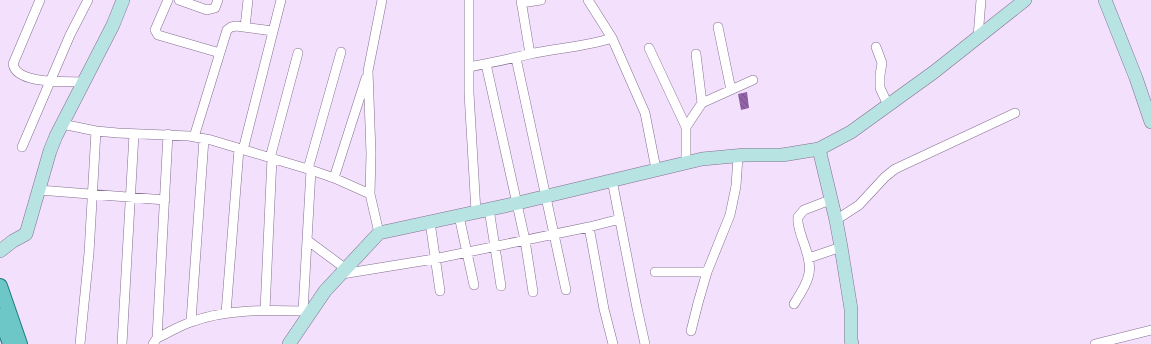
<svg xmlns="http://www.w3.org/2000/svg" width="1151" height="344" font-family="Cabin,sans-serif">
<defs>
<pattern id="building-back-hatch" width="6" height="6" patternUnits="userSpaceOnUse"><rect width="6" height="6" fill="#9162a6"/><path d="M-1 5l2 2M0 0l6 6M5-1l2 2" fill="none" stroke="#775188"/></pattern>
</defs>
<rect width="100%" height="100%" fill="#f3e0fd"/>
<path fill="url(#building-back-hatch)" d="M 747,92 L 749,108 L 741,110 L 738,94 Z"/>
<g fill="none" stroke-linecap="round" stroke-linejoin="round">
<defs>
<path id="street" d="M 40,0 L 13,64 C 17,85 66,81 84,82
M 168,0 L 155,30 L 158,35 L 220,53
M 179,0 L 207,10 L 215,8 L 218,0
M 469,0 L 469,93 L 476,212
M 521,0 L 530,54
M 588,0 L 612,38 L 645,113 L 656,169
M 521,3 L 541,0
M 245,27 L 248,0
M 718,27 L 731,90
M 978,37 L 981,0
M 876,47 L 882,63 L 880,75 L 880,88 L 888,105
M 649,48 L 686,127 L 686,162
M 696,54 L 702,103
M 516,58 L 566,290
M 486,64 L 525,240 L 533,292
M 469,67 C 489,63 509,59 530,54 C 557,48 585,47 612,38
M 62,124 L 96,131 L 118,133 L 189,136 L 211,140 L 311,170 L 334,178 L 370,194 L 379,233
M 686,127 L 702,103 L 753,80
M 194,137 L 227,30 L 231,27 L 236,26 L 273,31
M 22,147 L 70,35 L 88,0
M 243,150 L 281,0
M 270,158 L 298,53
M 308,169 L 341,52
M 334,178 L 366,78
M 612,180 L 637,308 L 645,344
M 39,190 L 165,200
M 370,194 L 371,153 L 368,71 L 382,0
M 489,209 L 501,286
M 459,216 L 474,285
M 836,220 L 859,205 L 885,177 L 895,169 L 1015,113
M 430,222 L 440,291
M 589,227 L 604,309 L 613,344
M 307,240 L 346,269
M 809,258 L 841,247
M 655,272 L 707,272
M 342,274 L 434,259 L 589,227 L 620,219
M 794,304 C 812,275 814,270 802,238 C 800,231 797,224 798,217 L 804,210 L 830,200
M 265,310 L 272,158
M 309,312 L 303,311 L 311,170
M 226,313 L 239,149
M 191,321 L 204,139
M 691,331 L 698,303 L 707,272 L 730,215 L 736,186 L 738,156
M 157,338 C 168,333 179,326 191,322 C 225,309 267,310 303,311
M 80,344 L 89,253 L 96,131
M 122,344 L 134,134
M 153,344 L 157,338 L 168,134
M 1095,344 L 1151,330"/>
<path id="secondary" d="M 1105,0 L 1136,78 L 1151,122
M 819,149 L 836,220 L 841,247 L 851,309 L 851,340 L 852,344
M 0,251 L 13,241 L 26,234 L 50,151 L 56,136 L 113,25 L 123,0
M 289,344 L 325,291 L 379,233 L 518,203 L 702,159 L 745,155 L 782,155 L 819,149 L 851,132 L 934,72 L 1025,0"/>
<path id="primary" d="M 0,286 L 20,344
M 0,316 L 10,344"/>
</defs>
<use href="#street" stroke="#846f8e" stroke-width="10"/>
<use href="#secondary" stroke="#846f8e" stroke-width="14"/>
<use href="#primary" stroke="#1d797e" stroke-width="16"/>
<use href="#street" stroke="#fff" stroke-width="9"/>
<use href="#secondary" stroke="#b7e3e3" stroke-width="13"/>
<use href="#primary" stroke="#6ec7c7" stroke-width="14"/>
</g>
</svg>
